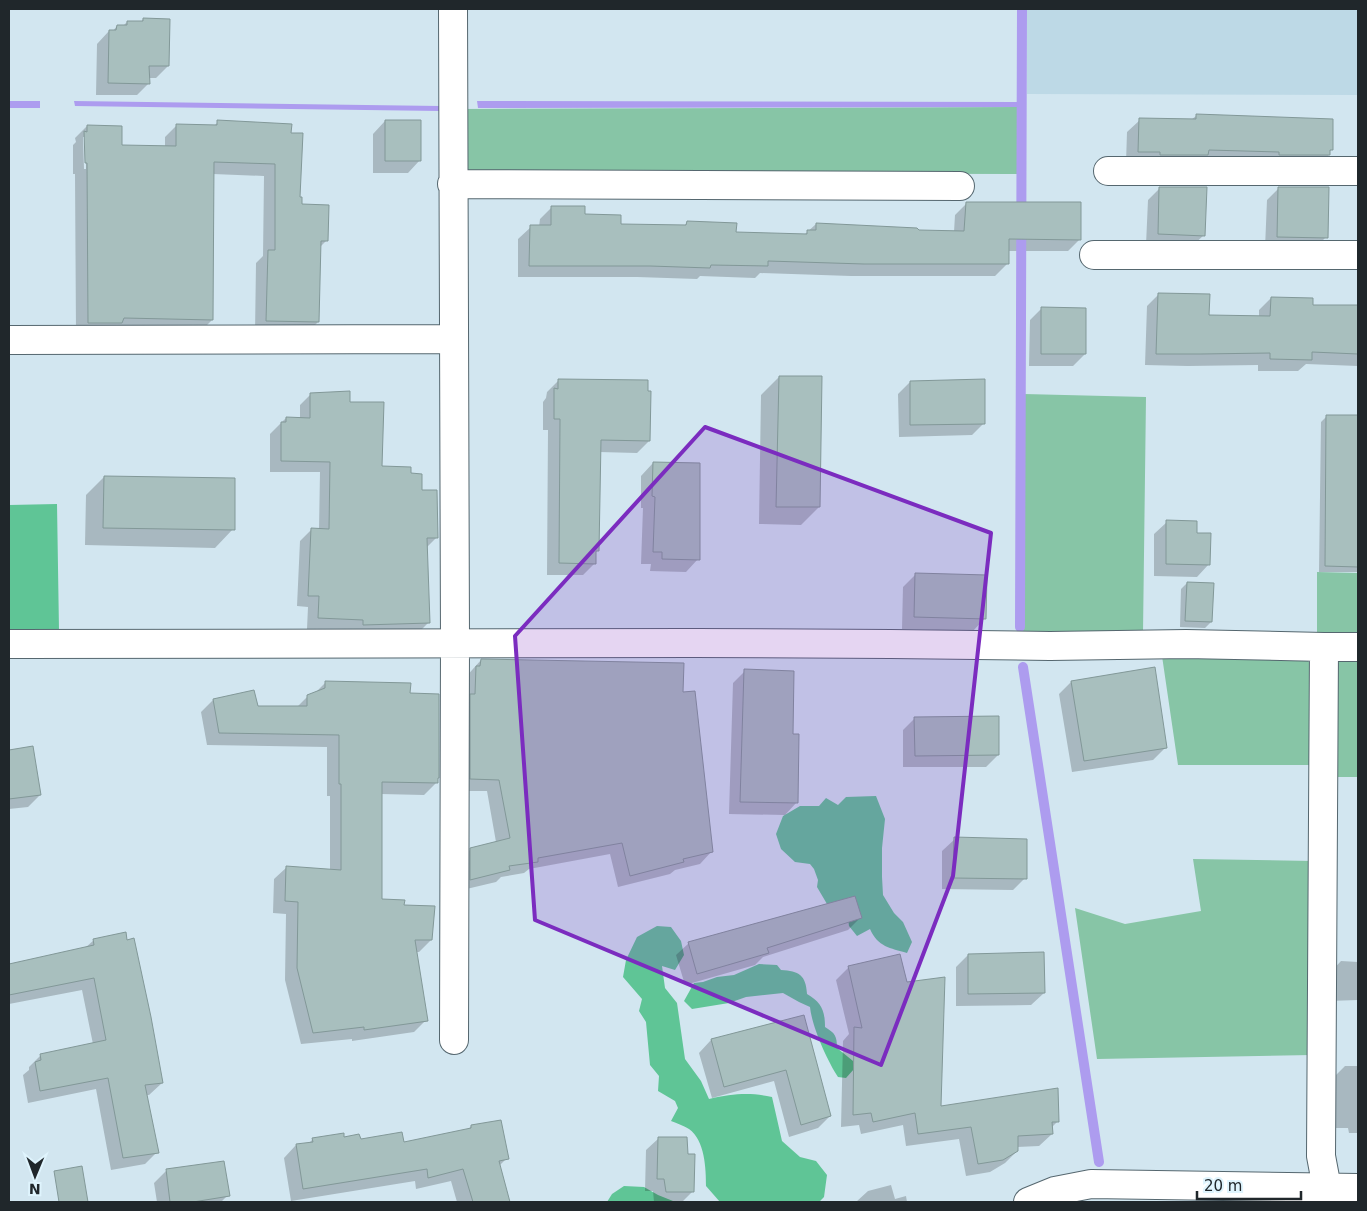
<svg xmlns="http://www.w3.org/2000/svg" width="1367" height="1211" font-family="'DejaVu Sans',sans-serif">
<rect width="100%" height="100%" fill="#d2e6f0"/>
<path fill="#bdd9e6" d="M 1027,9 L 1358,9 L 1358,95 L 1027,94 Z"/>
<path fill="#87c5a6" d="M 1020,107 L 1020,174 L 464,173 L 463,109 Z
M 1024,394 L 1146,397 L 1143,633 L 1023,635 Z
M 1317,572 L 1358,573 L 1358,632 L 1317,633 Z
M 1162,656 L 1304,656 L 1312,666 L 1313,765 L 1178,765 Z
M 1343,657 L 1358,657 L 1358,777 L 1334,777 L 1335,667 Z
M 1193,859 L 1312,861 L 1311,1055 L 1097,1059 L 1075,908 L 1125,924 L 1201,911 Z"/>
<path fill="#5fc596" d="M 57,504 L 59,631 L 9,631 L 9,505 Z
M 876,796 L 885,819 L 882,848 L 882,877 L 883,895 L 894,913 L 903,922 L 912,942 L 907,953 C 890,948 878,947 870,929 L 857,936 L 849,926 L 848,918 L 827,904 L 817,887 L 818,880 L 814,869 L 810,864 L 795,862 L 781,849 L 776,834 L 783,816 L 800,806 L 819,806 L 826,798 L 838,805 L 846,797 Z
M 657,926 L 671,927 L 681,941 L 684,955 L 675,970 L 662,966 L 665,988 L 677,1003 L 685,1059 L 701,1081 L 709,1099 C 733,1094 748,1092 772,1097 L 782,1141 L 800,1157 L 816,1161 L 827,1175 L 824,1197 L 819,1202 L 720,1202 L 706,1186 C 706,1169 705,1140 689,1129 C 684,1126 677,1123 671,1121 L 678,1108 L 675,1101 L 658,1091 L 659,1076 L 650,1065 L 646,1022 L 639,1011 L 642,999 L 623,977 L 626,960 L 637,937 Z
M 759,964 L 777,965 L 781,970 C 799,971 806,975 807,994 C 821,1002 825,1010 825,1027 C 835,1033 837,1036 837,1048 L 853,1061 L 854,1069 L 846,1078 L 838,1077 C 827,1060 812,1027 810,1007 L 799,1002 L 783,993 L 746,997 L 729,1003 L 692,1009 L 684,1001 L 694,983 L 703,982 L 717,977 L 734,975 Z
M 624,1186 L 644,1187 L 658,1195 L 673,1201 L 674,1202 L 607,1202 L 612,1194 Z"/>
<path fill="#ad9cef" d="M 9,101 L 40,101 L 40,108 L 9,108 Z
M 74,101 L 440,106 L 440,111 L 75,106 Z
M 477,101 L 1020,102 L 1020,107 L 478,108 Z"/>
<path fill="#0003" fill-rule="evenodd" d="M 143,19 L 168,66 L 156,78 L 148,78 L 149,83 L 137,95 L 96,95 L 97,44 L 109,31 L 112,32 L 117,26 L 123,26 L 127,22 L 141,22 Z
M 1196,116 L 1332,149 L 1329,152 L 1329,155 L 1317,167 L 1126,163 L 1127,132 L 1140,120 L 1191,120 Z
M 385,121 L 420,160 L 408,173 L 373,173 L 373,134 Z
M 218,122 L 290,134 L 301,205 L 327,240 L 319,248 L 318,322 L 306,334 L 255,333 L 256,263 L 263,256 L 264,176 L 213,174 L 212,320 L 200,332 L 76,334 L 75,174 L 73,174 L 73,145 L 76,142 L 75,138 L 87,126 L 121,147 L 165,147 L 165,137 L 177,125 L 214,126 ZM 83,137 L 86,137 L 86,169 L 84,169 Z
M 1160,188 L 1204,235 L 1191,247 L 1146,245 L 1148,200 Z
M 1279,188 L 1326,237 L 1314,249 L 1265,248 L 1267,200 Z
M 967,203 L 1080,239 L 1068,251 L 1008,251 L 1007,264 L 995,276 L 851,276 L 760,273 L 755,278 L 700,276 L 697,279 L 637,277 L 518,277 L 518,239 L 531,227 L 539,227 L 540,219 L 552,207 L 620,225 L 684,226 L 687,223 L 735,234 L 804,235 L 816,224 L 918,232 L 954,232 L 955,215 Z
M 1159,294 L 1208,317 L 1259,317 L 1259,310 L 1271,298 L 1312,306 L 1358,307 L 1358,366 L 1306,364 L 1298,371 L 1258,371 L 1258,365 L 1188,366 L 1145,365 L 1147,306 Z
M 1042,308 L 1085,354 L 1073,366 L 1029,366 L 1030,320 Z
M 779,377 L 819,507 L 801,525 L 759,524 L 761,395 Z
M 558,381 L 649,441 L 637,453 L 599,452 L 598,550 L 595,553 L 595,563 L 583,575 L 547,575 L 548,430 L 543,430 L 543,402 L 546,398 L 547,392 Z
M 910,382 L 984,423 L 972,435 L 899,437 L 898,394 Z
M 311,394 L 349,403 L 381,468 L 410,475 L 420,491 L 437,537 L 426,548 L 428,623 L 417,634 L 307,629 L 308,607 L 297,606 L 300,541 L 311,530 L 319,530 L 320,472 L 270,472 L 270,434 L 286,418 L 300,419 L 300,405 Z
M 1327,416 L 1358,416 L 1358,572 L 1319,572 L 1321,422 Z
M 653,463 L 698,559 L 686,572 L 650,571 L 651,564 L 641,564 L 643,508 L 641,508 L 641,476 Z
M 104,477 L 233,529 L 215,548 L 85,545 L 86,495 Z
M 1167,522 L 1196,534 L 1209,564 L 1197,577 L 1154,576 L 1154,534 Z
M 915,575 L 985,618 L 973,631 L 902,629 L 903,587 Z
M 1187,583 L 1211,622 L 1205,628 L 1180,627 L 1181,589 Z
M 481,660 L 682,694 L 712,851 L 700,864 L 675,870 L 670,874 L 618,887 L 610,854 L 529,869 L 524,873 L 501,877 L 496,882 L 458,891 L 458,861 L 471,849 L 496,842 L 487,791 L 459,791 L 464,679 Z
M 745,671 L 792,735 L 797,802 L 785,815 L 729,814 L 733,683 Z
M 326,682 L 409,695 L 436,783 L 424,795 L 381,794 L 381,900 L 403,906 L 431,940 L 419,952 L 416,952 L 426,1020 L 414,1032 L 352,1041 L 352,1039 L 301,1044 L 285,980 L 286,914 L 273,913 L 274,879 L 287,867 L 330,870 L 330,796 L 327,796 L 327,747 L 207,745 L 201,712 L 213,700 L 257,707 L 297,707 L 308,696 L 314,694 Z
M 1071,682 L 1165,748 L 1153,760 L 1072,772 L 1059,694 Z
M 915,718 L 998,755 L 986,767 L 903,767 L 903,730 Z
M 32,747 L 40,795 L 28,807 L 9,809 L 9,751 Z
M 955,839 L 1025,878 L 1013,890 L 942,889 L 942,851 Z
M 860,918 L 848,930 L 763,957 L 755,965 L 685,985 L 676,955 L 689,943 Z
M 94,940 L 162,1083 L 149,1095 L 146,1095 L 157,1152 L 145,1164 L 111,1170 L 96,1089 L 28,1103 L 23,1075 L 29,1070 L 29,1067 L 41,1055 L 93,1044 L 82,990 L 9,1004 L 9,965 L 85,948 Z
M 968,955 L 1044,993 L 1031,1005 L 956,1006 L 956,967 Z
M 1341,961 L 1358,962 L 1358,1000 L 1328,1001 L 1329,974 Z
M 848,968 L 939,1107 L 1058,1121 L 1051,1128 L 1052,1134 L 1039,1146 L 1017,1147 L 1017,1151 L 1005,1163 L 990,1172 L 966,1176 L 959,1139 L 906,1146 L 903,1125 L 861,1134 L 859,1125 L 841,1127 L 843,1041 L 849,1034 L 836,980 Z
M 803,1016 L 830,1116 L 818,1128 L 789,1137 L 774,1081 L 712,1098 L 699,1053 L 711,1040 Z
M 1345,1066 L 1358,1066 L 1358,1133 L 1349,1133 L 1348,1128 L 1332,1128 L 1333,1078 Z
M 471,1126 L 507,1158 L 499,1166 L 509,1202 L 457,1202 L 451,1181 L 416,1189 L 415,1181 L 291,1201 L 284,1158 L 296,1145 L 308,1144 L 313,1139 L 343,1138 L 403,1144 L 468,1130 Z
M 659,1138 L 687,1155 L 693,1191 L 682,1202 L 654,1202 L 653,1191 L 645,1191 L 646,1150 Z
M 223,1163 L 228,1195 L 221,1202 L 157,1202 L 154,1183 L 166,1171 Z
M 891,1185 L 895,1199 L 906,1196 L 907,1202 L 856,1202 L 868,1191 Z"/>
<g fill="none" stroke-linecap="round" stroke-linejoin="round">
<path stroke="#ad9cef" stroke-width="10" d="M 1020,627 L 1022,9
M 1023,667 L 1099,1162"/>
</g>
<path fill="#a8bfbe" stroke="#829898" d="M 143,18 L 170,19 L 169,66 L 149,66 L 150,84 L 108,83 L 109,30 L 116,30 L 117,25 L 127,25 L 127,21 L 143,21 Z
M 1196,114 L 1333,119 L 1333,150 L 1330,150 L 1330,155 L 1279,155 L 1279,152 L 1209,150 L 1208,155 L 1160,155 L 1160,152 L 1138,152 L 1139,118 L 1196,119 Z
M 217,120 L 292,124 L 291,133 L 303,133 L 300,197 L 302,197 L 302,204 L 329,205 L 328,241 L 321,241 L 319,322 L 266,321 L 268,250 L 275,250 L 275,164 L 214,162 L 213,320 L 124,318 L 122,323 L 88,323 L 87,163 L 85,163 L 84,131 L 87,132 L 87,125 L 122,126 L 122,145 L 176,146 L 176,124 L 217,125 Z
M 385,120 L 421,120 L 421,161 L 385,161 Z
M 1159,187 L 1207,187 L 1205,236 L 1158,234 Z
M 1278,187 L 1329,187 L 1328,238 L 1277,237 Z
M 966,202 L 1081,202 L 1081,240 L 1009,239 L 1009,264 L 864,264 L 768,261 L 768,266 L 711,265 L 710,268 L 650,266 L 529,266 L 530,225 L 551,225 L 551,206 L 585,206 L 585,214 L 621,215 L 621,224 L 686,225 L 687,221 L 737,223 L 736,232 L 807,234 L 807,230 L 816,230 L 816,223 L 917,228 L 919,230 L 964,231 Z
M 1158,293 L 1210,294 L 1209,315 L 1270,316 L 1271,297 L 1313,298 L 1313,305 L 1358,305 L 1358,354 L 1312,352 L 1312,360 L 1270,359 L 1270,353 L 1201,354 L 1156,354 Z
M 1041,307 L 1086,308 L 1086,354 L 1041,354 Z
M 779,376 L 822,376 L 820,507 L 776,507 Z
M 558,379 L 648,380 L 648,391 L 651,391 L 650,441 L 601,440 L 599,551 L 596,551 L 596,564 L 559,563 L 560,419 L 554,419 L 554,388 L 558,389 Z
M 985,379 L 985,424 L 910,425 L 910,381 Z
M 350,391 L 350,402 L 384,402 L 382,466 L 411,467 L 411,473 L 422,474 L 422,490 L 437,490 L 438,538 L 427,538 L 430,623 L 363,625 L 363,620 L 318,618 L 319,596 L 308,596 L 311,528 L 329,529 L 330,462 L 281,461 L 281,422 L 286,422 L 286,417 L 310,418 L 310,393 Z
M 1326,415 L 1358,415 L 1358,567 L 1325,566 Z
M 653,462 L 700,463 L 700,560 L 662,559 L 662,552 L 653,552 L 655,497 L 652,496 Z
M 104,476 L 235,478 L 235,530 L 103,528 Z
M 1166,520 L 1197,521 L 1197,533 L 1211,533 L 1210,565 L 1166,564 Z
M 915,573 L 987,575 L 986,619 L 914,617 Z
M 1187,582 L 1214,583 L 1212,622 L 1185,621 Z
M 481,659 L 684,663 L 683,692 L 695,691 L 713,852 L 683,859 L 684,862 L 630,876 L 622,843 L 538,858 L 538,862 L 509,866 L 510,870 L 470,880 L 470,848 L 510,838 L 499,780 L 470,779 L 470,694 L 475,694 L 476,666 L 480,666 Z
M 1155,667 L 1167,748 L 1084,761 L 1071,681 Z
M 744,669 L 794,671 L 793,734 L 799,734 L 798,803 L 740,802 Z
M 325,681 L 411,683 L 410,693 L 439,694 L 439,778 L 438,778 L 438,783 L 382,782 L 382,899 L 405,900 L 404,905 L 435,906 L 432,940 L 415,940 L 428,1021 L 364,1030 L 364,1027 L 313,1033 L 297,968 L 298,902 L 285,901 L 286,866 L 341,870 L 341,784 L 339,784 L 339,735 L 219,733 L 213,699 L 254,690 L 258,706 L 307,706 L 307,695 L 325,688 Z
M 999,716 L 999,755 L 915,756 L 914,717 Z
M 33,746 L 41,795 L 9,799 L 9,750 Z
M 954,837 L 1027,839 L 1027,879 L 953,878 Z
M 855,896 L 862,918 L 767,948 L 769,953 L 697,974 L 688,942 Z
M 126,932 L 127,940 L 134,938 L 151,1017 L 163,1083 L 145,1085 L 159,1153 L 123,1158 L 108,1078 L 40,1091 L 35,1062 L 41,1060 L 40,1054 L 106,1040 L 94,978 L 9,995 L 9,964 L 94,945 L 93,939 Z
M 1044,952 L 1045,993 L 968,994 L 968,954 Z
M 900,954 L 907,982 L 945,977 L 941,1106 L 1058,1088 L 1059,1122 L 1052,1122 L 1053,1134 L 1018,1136 L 1018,1151 L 1003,1160 L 978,1164 L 971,1127 L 918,1134 L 915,1113 L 873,1122 L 871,1113 L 853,1115 L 854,1027 L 862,1028 L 848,966 Z
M 804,1015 L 831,1116 L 801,1125 L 786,1070 L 724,1087 L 711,1039 Z
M 501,1120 L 509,1159 L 499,1161 L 510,1202 L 473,1202 L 463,1169 L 428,1178 L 427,1169 L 303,1189 L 296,1144 L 313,1142 L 312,1138 L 344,1133 L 344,1137 L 359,1134 L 361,1139 L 402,1132 L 404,1142 L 471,1128 L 471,1125 Z
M 658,1137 L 687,1137 L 688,1154 L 695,1154 L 694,1192 L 666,1192 L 664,1179 L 657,1179 Z
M 224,1161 L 230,1196 L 193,1202 L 170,1202 L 166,1169 Z
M 82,1166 L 88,1202 L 59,1202 L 54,1171 Z"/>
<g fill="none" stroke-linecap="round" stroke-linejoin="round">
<defs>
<path id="minor" d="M 453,9 L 455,642 L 454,1040
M 1108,171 L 1358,171
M 452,184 L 960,186
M 1094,255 L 1358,255
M 9,340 L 453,339
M 9,644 L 695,643 L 891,644 L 1050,646 L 1186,644 L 1324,647 L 1358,647
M 1324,647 L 1321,1156 L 1327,1188 L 1327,1202
M 1028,1202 L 1055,1191 L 1091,1184 L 1358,1188"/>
</defs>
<use href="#minor" stroke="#55676f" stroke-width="30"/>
<use href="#minor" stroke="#fff" stroke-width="28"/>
</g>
<path fill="#7b2cbf" fill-opacity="0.2" stroke="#7b2cbf" stroke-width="4" stroke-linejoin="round" d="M 705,427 L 991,533 L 953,876 L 881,1065 L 535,920 L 515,636 Z"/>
<rect width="1367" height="1211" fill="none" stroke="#20272b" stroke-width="20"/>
<g transform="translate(35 1176) rotate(181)" stroke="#dff4fd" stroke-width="4" paint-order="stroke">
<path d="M0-4L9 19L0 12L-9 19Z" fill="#20272b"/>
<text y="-8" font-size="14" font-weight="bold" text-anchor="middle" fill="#20272b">N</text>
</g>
<path d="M1197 1191v8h104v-8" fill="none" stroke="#20272b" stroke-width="2.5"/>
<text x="1204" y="1191" font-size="15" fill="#20272b" stroke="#dff4fd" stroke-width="4" paint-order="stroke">20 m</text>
</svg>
